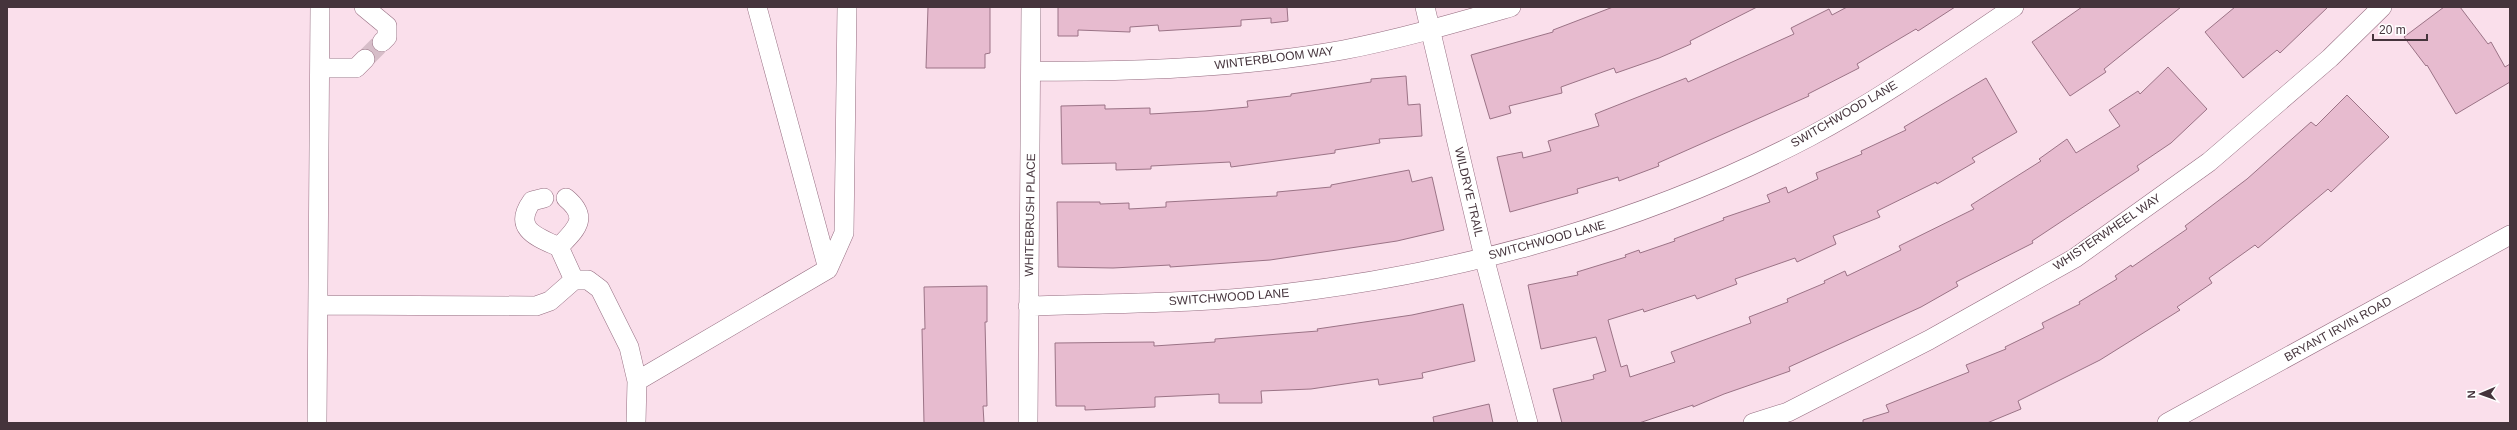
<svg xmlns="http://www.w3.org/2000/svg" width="2517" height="430" font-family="Helvetica,sans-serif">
<rect width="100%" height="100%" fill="#fadfeb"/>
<path fill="#e7bbcf" stroke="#9b7386" d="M 928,7 L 990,7 L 990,53 L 985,54 L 985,68 L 926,68 Z
M 1058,7 L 1287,7 L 1288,21 L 1271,23 L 1271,18 L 1241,20 L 1241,26 L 1159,31 L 1158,25 L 1130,27 L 1130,32 L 1078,30 L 1078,36 L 1058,36 Z
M 1613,7 L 1757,7 L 1690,41 L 1691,44 L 1659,58 L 1616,73 L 1614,68 L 1561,87 L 1562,93 L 1509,106 L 1511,113 L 1490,119 L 1471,55 L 1553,32 L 1553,30 Z
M 1847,7 L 1955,7 L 1918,31 L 1916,29 L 1857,64 L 1859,68 L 1808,94 L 1809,96 L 1658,163 L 1659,166 L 1619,181 L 1618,177 L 1577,189 L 1578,193 L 1510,212 L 1497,157 L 1522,152 L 1523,158 L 1551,151 L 1548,141 L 1599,126 L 1595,114 L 1686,78 L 1688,82 L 1794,34 L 1791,28 L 1829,9 L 1832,15 Z
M 2082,7 L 2181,7 L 2104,69 L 2106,72 L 2070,96 L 2032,42 Z
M 2235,7 L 2328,7 L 2280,53 L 2277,50 L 2243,78 L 2205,32 Z
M 2444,7 L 2460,7 L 2488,44 L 2491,42 L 2505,67 L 2510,64 L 2510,82 L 2456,114 L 2427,65 L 2426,66 L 2404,37 Z
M 2168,67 L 2207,109 L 2171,143 L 2137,166 L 2139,170 L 2032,241 L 2033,243 L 1956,282 L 1958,286 L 1921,307 L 1789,367 L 1790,371 L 1773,377 L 1724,394 L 1693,407 L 1693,405 L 1639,423 L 1562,423 L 1553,389 L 1594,379 L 1593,375 L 1606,371 L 1596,337 L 1541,349 L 1528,285 L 1578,275 L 1577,272 L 1626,257 L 1625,255 L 1639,250 L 1640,253 L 1675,241 L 1674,239 L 1724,220 L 1723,218 L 1770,202 L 1767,195 L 1786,187 L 1788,193 L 1818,179 L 1816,173 L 1862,154 L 1861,151 L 1906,130 L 1904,127 L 1986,78 L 2017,132 L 1972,158 L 1975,162 L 1937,184 L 1936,182 L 1877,211 L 1880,217 L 1833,236 L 1836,244 L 1797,262 L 1795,258 L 1735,279 L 1737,284 L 1697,299 L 1695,295 L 1644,312 L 1643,309 L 1608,320 L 1621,367 L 1627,365 L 1630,377 L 1675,362 L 1671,352 L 1751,323 L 1749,317 L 1788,302 L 1787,299 L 1825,283 L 1824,281 L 1845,271 L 1847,276 L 1901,250 L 1899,246 L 1974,209 L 1971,205 L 2041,161 L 2039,159 L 2067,139 L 2076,153 L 2120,126 L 2109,110 L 2138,91 L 2140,94 Z
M 1406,76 L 1408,105 L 1420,104 L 1422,136 L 1379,139 L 1380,143 L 1335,150 L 1335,153 L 1231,167 L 1230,162 L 1151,166 L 1151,169 L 1116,170 L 1116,163 L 1062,164 L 1061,106 L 1105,105 L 1105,109 L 1150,108 L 1150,114 L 1205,111 L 1248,107 L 1247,101 L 1291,96 L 1291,94 L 1371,82 L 1371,79 Z
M 2347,95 L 2389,137 L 2331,192 L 2328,189 L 2258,248 L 2255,245 L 2209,278 L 2212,283 L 2177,307 L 2180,310 L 2100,360 L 2018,401 L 2021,409 L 1987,423 L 1863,423 L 1863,420 L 1889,412 L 1886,405 L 1969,372 L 1966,365 L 2006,349 L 2005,347 L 2044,328 L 2042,323 L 2080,304 L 2079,302 L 2117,279 L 2115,276 L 2131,265 L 2132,267 L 2187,229 L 2185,226 L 2247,179 L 2311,122 L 2316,126 Z
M 1409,170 L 1412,182 L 1432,177 L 1444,230 L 1397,241 L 1270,260 L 1170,267 L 1170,265 L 1113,268 L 1058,267 L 1057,202 L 1100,202 L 1100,204 L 1129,203 L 1129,209 L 1166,207 L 1166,202 L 1277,196 L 1277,192 L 1331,187 L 1331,185 Z
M 987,286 L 987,322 L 985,322 L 987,406 L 983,406 L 984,423 L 924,423 L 922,329 L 925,329 L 924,287 Z
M 1463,304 L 1475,361 L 1422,373 L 1423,378 L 1379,385 L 1378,379 L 1311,389 L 1261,391 L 1262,403 L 1219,403 L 1219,394 L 1155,397 L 1155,407 L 1085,410 L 1085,406 L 1056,406 L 1055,343 L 1154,342 L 1154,346 L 1215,342 L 1215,339 L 1318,331 L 1317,329 L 1412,315 Z
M 1489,404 L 1493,423 L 1434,423 L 1433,417 Z"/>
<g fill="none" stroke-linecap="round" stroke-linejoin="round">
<path stroke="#d6bdc8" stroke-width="19" stroke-dasharray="19 10" stroke-linecap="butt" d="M 365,59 L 382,42"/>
<defs>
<path id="minor" d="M 364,7 L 387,26 L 387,37 L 382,42
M 757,7 L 828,269
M 1425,7 L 1484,257 L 1528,423
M 320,68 L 356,68 L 365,59
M 1031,71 C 1135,72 1241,68 1343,50 C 1400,39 1455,23 1511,7
M 544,198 L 532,201 C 512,229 537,237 559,247
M 566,198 C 590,218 576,229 559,247 L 574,280
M 318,305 L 536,306 L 550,301 L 574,280 L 588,280 L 600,289 L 629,347 L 637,381 L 636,423
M 1028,306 C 1112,303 1197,304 1281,294 C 1463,273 1647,222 1809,137 C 1881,99 1947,52 2014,7
M 637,381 L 828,269 L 844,233 L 847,7
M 317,423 L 320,7
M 1028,423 L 1031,7
M 1753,423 L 1788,412 L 1929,340 L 2075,258 L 2209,162 L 2330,58 L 2382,7
M 2167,423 L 2510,235"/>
</defs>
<use href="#minor" stroke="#956d80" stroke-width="20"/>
<use href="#minor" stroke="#fff" stroke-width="19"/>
</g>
<g text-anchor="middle" stroke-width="3.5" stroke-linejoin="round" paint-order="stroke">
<g font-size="12" fill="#45343c" stroke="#fff">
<text transform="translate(1274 58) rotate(-7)" y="4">WINTERBLOOM WAY</text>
<text transform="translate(1844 114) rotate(-30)" y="4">SWITCHWOOD LANE</text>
<text transform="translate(1469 192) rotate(77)" y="4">WILDRYE TRAIL</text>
<text transform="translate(1030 215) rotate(-89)" y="4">WHITEBRUSH PLACE</text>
<text transform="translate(2107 232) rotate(-34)" y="4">WHISTERWHEEL WAY</text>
<text transform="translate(1547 240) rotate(-15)" y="4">SWITCHWOOD LANE</text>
<text transform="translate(1229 297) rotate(-4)" y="4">SWITCHWOOD LANE</text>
<text transform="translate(2338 329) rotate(-29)" y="4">BRYANT IRVIN ROAD</text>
</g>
</g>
<rect width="2517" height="430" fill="none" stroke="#45343c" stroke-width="16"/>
<g transform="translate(2481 394) rotate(268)" stroke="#ffffff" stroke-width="3" paint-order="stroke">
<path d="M0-3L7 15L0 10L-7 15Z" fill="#45343c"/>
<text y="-6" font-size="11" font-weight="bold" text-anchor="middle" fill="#45343c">N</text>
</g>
<path d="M2373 34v6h54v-6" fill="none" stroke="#45343c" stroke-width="2"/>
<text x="2379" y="34" font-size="12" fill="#45343c" stroke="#ffffff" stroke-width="3" paint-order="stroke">20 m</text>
</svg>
